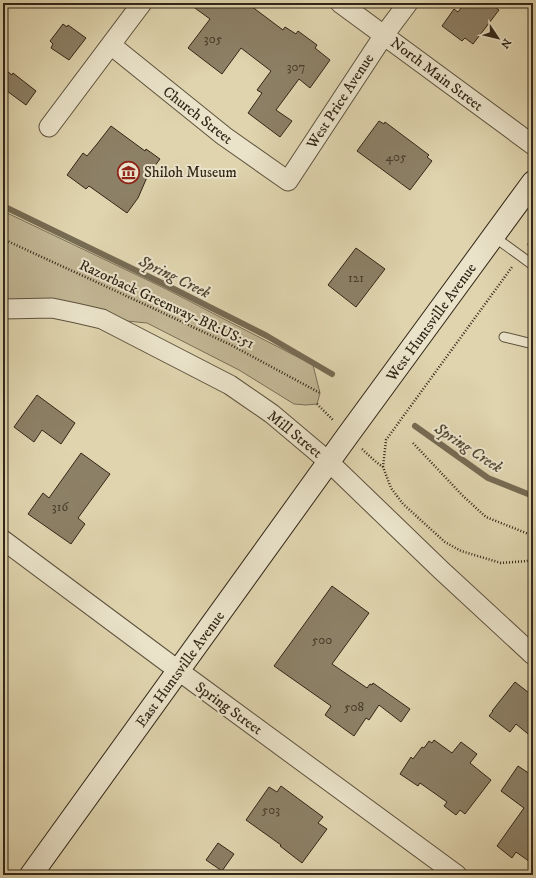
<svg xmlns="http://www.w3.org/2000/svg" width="536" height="878" font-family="'IM FELL DW Pica',serif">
<rect width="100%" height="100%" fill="#dfd4ae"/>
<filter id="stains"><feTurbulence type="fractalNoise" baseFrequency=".005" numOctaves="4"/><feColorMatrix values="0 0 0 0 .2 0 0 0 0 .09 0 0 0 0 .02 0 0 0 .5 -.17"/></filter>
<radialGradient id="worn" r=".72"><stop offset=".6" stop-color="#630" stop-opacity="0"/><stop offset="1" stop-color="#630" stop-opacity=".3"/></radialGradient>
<path fill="#c2b694" stroke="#7a6e56" d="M 3,211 L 162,287 L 313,365 L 320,393 L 317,404 L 306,405 L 294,404 L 239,370 L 147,323 L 3,309 Z"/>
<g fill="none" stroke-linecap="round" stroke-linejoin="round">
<path stroke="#766b53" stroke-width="6" d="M 3,206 L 164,284 L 267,336 L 332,374
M 415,426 L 488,478 L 533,496"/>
</g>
<path fill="#8c8066" stroke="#322617" d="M 188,3 L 247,3 L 283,30 L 285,27 L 296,34 L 298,31 L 317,45 L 315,48 L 330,60 L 310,88 L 299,79 L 276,110 L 292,121 L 280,137 L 248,113 L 262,93 L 257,90 L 271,71 L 241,48 L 222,74 L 188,48 L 210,19 Z
M 465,3 L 489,3 L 499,10 L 473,44 L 465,38 L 462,41 L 442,26 L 454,9 L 458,12 Z
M 63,24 L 67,27 L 68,25 L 86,38 L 69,60 L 51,48 L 53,44 L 50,41 Z
M 3,68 L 12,75 L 13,73 L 36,91 L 26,105 L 3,88 Z
M 379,121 L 384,124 L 385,122 L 429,155 L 427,157 L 432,161 L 410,190 L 357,151 Z
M 111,126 L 145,151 L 146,149 L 160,159 L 148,175 L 138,198 L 127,213 L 89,186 L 86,189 L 67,175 L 83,153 L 87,156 L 97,144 Z
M 356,248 L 385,269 L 356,307 L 328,285 Z
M 37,395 L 75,423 L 61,444 L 42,430 L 34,442 L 14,427 Z
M 81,453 L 110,474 L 78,518 L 85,524 L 71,544 L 28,514 L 43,493 L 49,498 Z
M 332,586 L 369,613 L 332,664 L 367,688 L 370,684 L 372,685 L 373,683 L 410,709 L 401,722 L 379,705 L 369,720 L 366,718 L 354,736 L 325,715 L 331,706 L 274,666 Z
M 515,682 L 533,696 L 533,738 L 516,724 L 510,732 L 489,716 L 493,711 L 492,711 Z
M 434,740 L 452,753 L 461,742 L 477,754 L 470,763 L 491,780 L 465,814 L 460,810 L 456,815 L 444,806 L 447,802 L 420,783 L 418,786 L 400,774 L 411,757 L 413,759 L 422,747 L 424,748 L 429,741 L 432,743 Z
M 518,766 L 533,776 L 533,864 L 516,852 L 512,858 L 497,846 L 524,808 L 501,791 Z
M 281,786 L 323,817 L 318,823 L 327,829 L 302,863 L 280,846 L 281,845 L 246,820 L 269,787 L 277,792 Z
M 218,843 L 234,854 L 222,871 L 206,860 Z"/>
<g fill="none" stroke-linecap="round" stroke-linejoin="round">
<defs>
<path id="lane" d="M 493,236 L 533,265
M 504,337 L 533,344"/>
<path id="street" d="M 340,3 L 533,145
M 111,45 L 224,136 L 288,181 L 384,35 L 408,3
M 49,127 L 142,3
M 3,309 L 52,308 L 76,313 L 102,319 L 230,385 L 272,414 L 329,462 L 441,570 L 533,655
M 3,540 L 179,671 L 457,875"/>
<path id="secondary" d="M 31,875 L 348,435 L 533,182"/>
</defs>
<use href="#lane" stroke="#5d523d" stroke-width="11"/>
<use href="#street" stroke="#5d523d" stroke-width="21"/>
<use href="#secondary" stroke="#322617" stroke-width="24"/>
<path stroke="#322617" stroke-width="2.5" stroke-dasharray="1 2" stroke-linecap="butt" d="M 3,239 L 146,305 L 231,345 L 320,393
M 528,245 L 533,238
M 317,404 L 333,420
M 413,443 L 463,496 L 486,517 L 531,535 L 533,536
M 362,449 L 376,462 L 383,467 L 391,488 L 403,504 L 445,542 L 461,551 L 501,563 L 527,561 L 533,557
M 383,467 L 386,440 L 512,267"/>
<use href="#lane" stroke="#eae3ca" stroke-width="9"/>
<use href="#street" stroke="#eae3ca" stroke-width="19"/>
<use href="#secondary" stroke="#eae3ca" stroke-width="22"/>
</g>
<defs>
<symbol id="museum-ring" viewBox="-11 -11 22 22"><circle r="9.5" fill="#eae3ca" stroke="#8f2418" stroke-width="1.5"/><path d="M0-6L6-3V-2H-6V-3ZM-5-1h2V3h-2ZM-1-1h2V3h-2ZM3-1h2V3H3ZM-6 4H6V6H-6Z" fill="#8f2418"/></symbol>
</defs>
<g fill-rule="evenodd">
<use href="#museum-ring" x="116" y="160" width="25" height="25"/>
</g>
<g text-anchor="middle" stroke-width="4" stroke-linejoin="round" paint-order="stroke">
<g font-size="13" fill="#483c2b">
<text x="213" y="43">305</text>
<text x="296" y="71">307</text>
<text x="396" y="161">405</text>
<text x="356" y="282">121</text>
<text x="60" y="511">316</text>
<text x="322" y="644">500</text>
<text x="354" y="711">508</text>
<text x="271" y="814">503</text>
</g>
<g font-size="15" fill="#322617" stroke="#eae3ca">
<text transform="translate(437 74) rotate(37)" y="5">North Main Street</text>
<text transform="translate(340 101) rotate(-57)" y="5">West Price Avenue</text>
<text transform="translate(198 115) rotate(38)" y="5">Church Street</text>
<text transform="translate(167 304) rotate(25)" y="5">Razorback Greenway-BR:US:51</text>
<text transform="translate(431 322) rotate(-54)" y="5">West Huntsville Avenue</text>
<text transform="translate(295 434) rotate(39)" y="5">Mill Street</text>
<text transform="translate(180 669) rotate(-54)" y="5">East Huntsville Avenue</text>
<text transform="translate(229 708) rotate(36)" y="5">Spring Street</text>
</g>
<g font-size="15" fill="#322617" stroke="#eae3ca" text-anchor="start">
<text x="144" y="177">Shiloh Museum</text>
</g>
<g font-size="16" font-style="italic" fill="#544835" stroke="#eae3ca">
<text transform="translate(175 276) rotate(26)" y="6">Spring Creek</text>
<text transform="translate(469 447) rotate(33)" y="6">Spring Creek</text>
</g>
</g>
<rect width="536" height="878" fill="none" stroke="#dfd4ae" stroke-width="16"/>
<rect x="4" y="4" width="528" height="870" fill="none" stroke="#322617" stroke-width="2"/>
<rect x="8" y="8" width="520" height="862" fill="none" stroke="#322617"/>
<g transform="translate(498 38) rotate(125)" stroke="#eae3ca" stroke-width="3" paint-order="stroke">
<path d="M0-3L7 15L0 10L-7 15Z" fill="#322617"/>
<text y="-6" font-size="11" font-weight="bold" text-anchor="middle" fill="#322617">N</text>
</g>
<rect width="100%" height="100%" filter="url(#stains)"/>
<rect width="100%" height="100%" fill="url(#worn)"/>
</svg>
